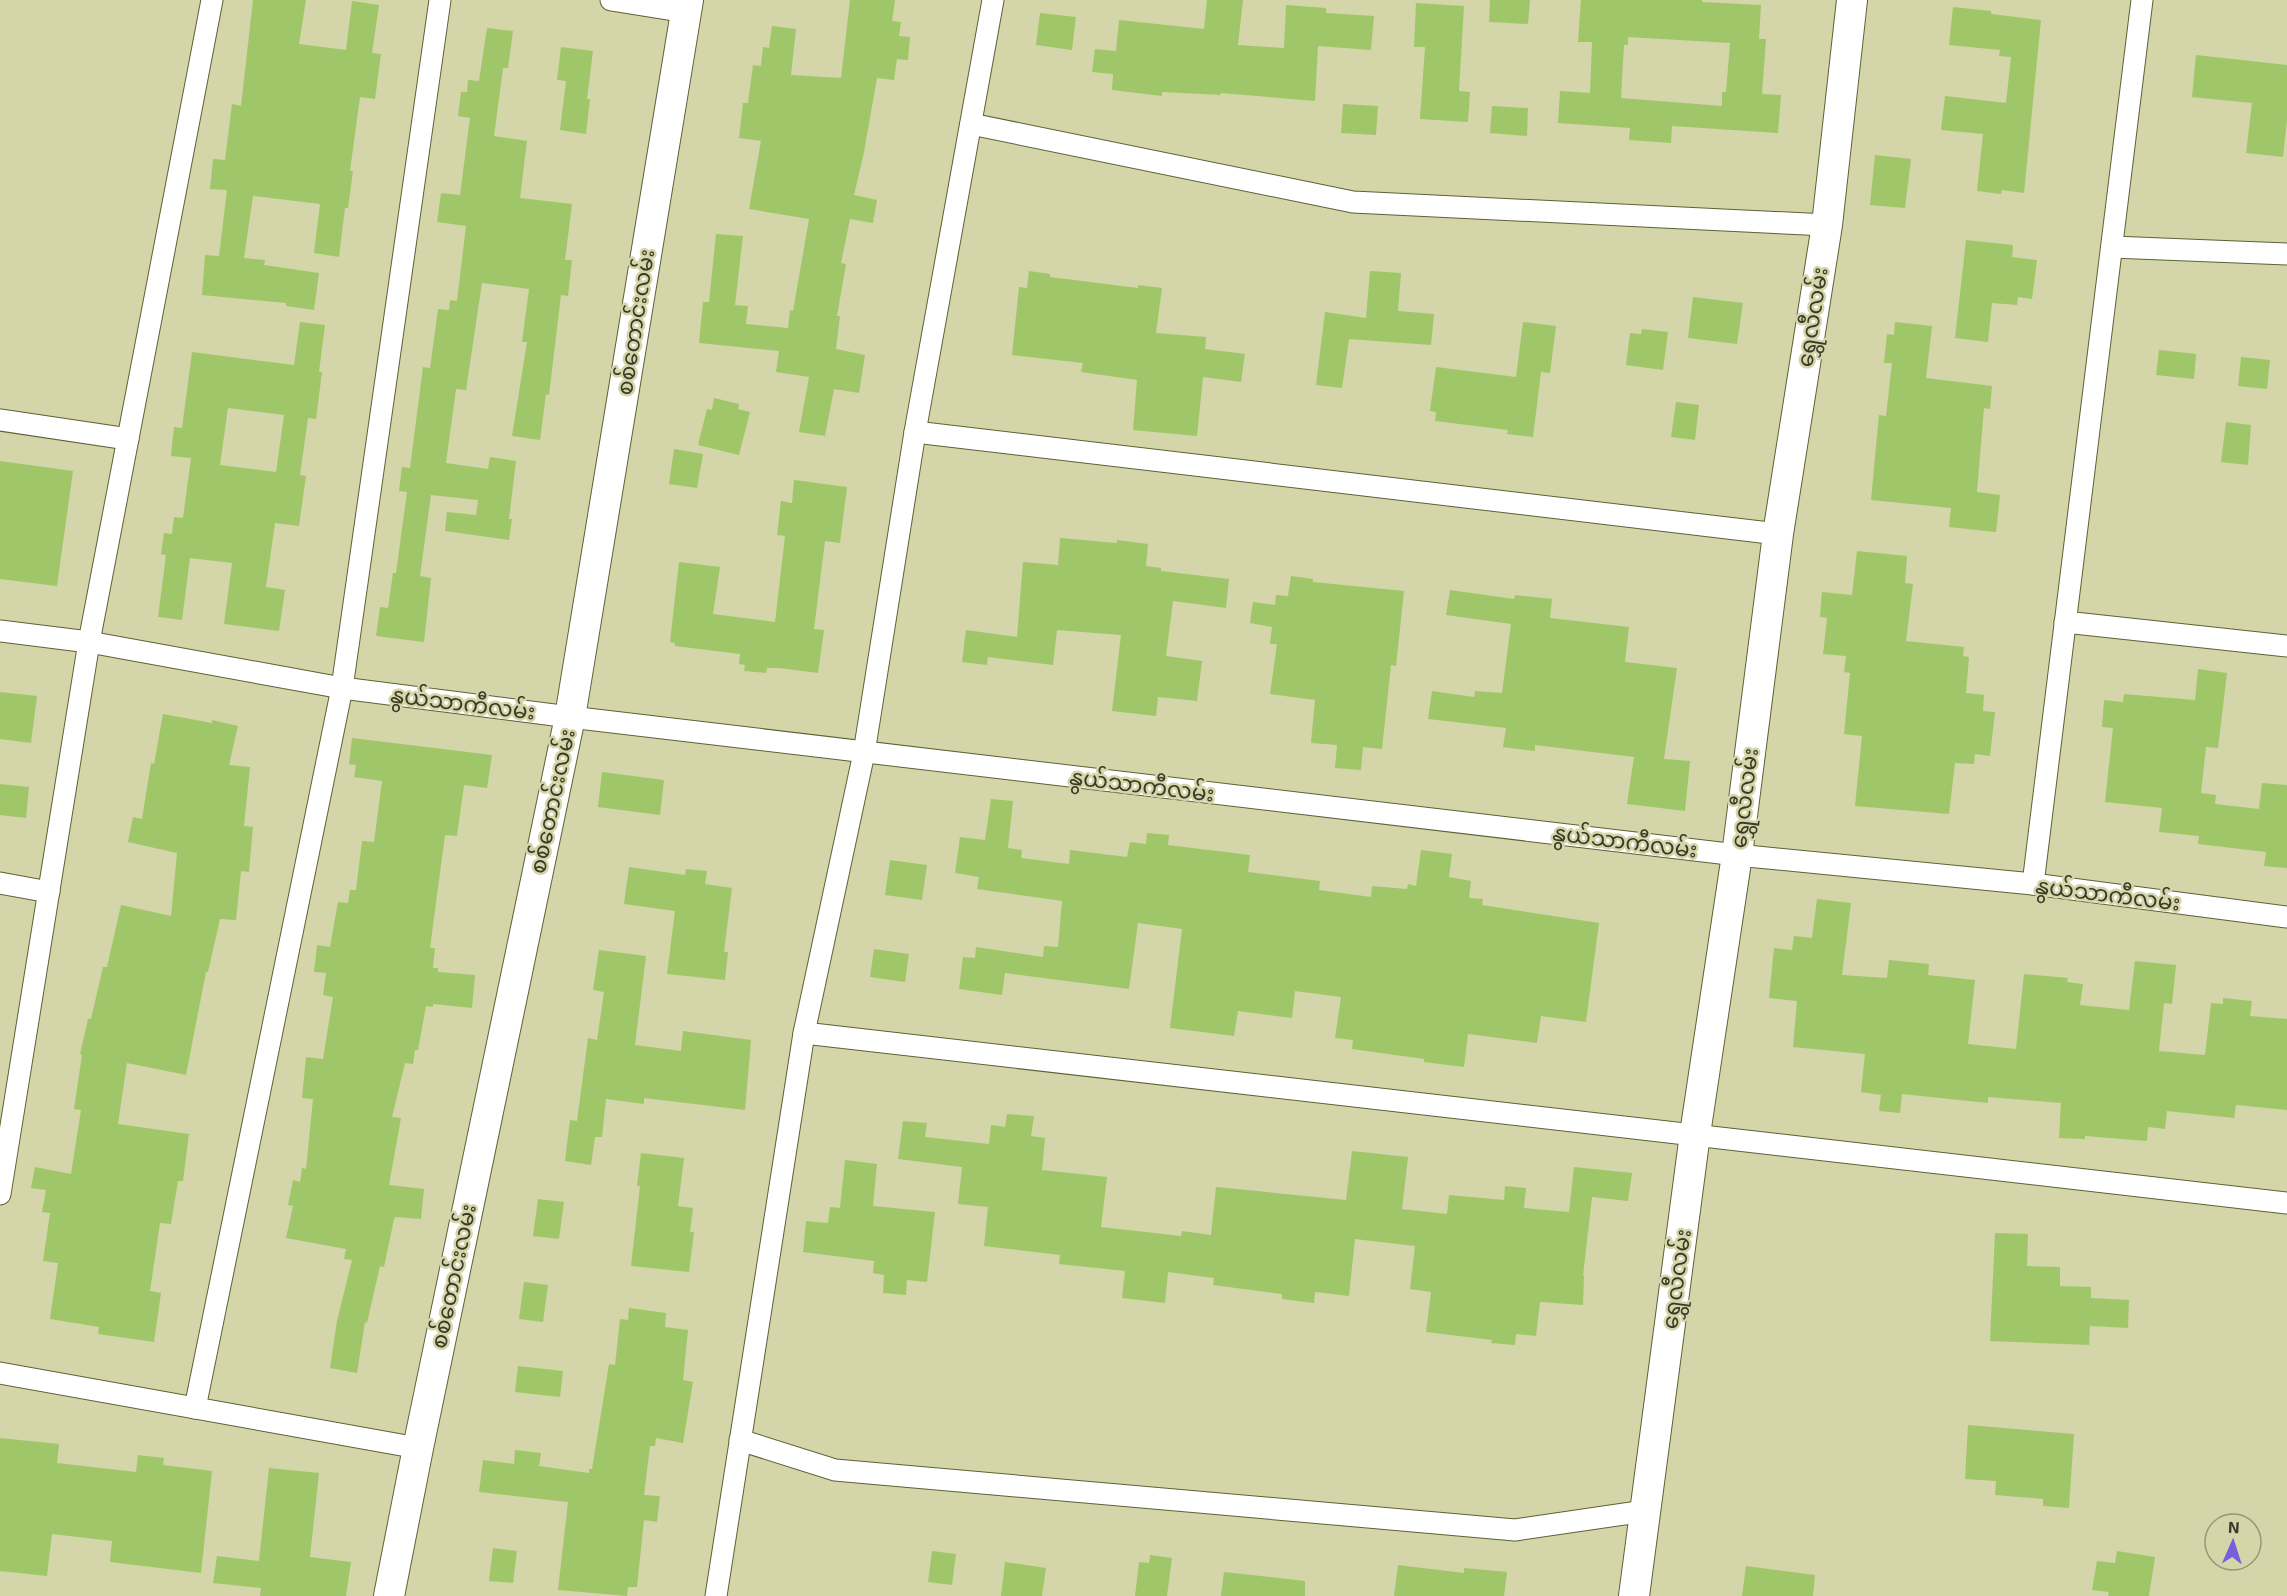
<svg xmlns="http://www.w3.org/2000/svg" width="2287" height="1596" font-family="'Exo 2','Noto Sans Myanmar',sans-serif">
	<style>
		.building { fill: #9fc76a; fill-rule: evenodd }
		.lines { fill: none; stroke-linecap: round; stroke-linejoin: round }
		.street-casing { stroke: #606037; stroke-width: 23 }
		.secondary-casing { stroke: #606037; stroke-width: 32 }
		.street { stroke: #fff; stroke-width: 21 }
		.secondary { stroke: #fff; stroke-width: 30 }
		.labels { text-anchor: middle; stroke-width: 5; stroke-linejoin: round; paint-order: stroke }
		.street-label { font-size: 22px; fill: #3a3a28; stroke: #d4d5a8 }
	</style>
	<rect width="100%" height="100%" fill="#d4d5a8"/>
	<g class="building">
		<path d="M 253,0 L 306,0 L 299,44 L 346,50 L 352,1 L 379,5 L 372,53 L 381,54 L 375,99 L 360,97 L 350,171 L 353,171 L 348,208 L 345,208 L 339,257 L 314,253 L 320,204 L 253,196 L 244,258 L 265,260 L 264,265 L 319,273 L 314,310 L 286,306 L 286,303 L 202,295 L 205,255 L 219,256 L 227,190 L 210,189 L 213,159 L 225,160 L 232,104 L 241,106 Z"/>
		<path d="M 850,0 L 895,0 L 892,21 L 901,22 L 899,36 L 910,37 L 908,60 L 897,59 L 894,80 L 877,78 L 864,152 L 854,195 L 877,200 L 873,223 L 850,219 L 841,263 L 846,264 L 837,316 L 840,316 L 836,349 L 865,355 L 859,393 L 834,389 L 825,436 L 799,432 L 809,377 L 776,372 L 779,351 L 699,343 L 703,302 L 709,302 L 716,234 L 743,236 L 735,305 L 748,306 L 746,324 L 788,328 L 790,310 L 793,311 L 809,219 L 749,209 L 761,141 L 739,138 L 743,103 L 748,103 L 753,65 L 761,66 L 763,47 L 769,48 L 772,26 L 796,29 L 791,75 L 841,78 Z"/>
		<path d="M 1207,0 L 1243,0 L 1238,45 L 1284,48 L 1286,5 L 1326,8 L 1326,13 L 1374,16 L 1371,50 L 1318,46 L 1315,101 L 1221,93 L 1220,95 L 1162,92 L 1162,96 L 1112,90 L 1113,74 L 1092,72 L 1095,49 L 1116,51 L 1119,20 L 1204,29 Z"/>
		<path d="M 1490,0 L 1530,0 L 1528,24 L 1489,22 Z"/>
		<path d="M 1581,0 L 1702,0 L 1702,2 L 1761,5 L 1759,39 L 1766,39 L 1762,94 L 1781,95 L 1778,133 L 1672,126 L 1671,143 L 1629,140 L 1630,128 L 1558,123 L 1560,91 L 1590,93 L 1592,42 L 1578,42 ZM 1628,37 L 1730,43 L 1726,92 L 1722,92 L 1722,106 L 1621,98 L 1624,45 L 1628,45 Z"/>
		<path d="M 1416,3 L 1464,6 L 1459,91 L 1470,92 L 1468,122 L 1420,119 L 1425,47 L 1414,47 Z"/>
		<path d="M 1953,7 L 1991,11 L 1991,14 L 2041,20 L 2024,193 L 2002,190 L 2001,194 L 1977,191 L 1983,134 L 1941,130 L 1945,96 L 2006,103 L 2011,57 L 1999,56 L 2000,50 L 1949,45 Z"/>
		<path d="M 1040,13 L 1076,17 L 1072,50 L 1036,45 Z"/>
		<path d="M 487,28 L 513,31 L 508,68 L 503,68 L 494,136 L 527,141 L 520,198 L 572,204 L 565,260 L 572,260 L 568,296 L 561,295 L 549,395 L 546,394 L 540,440 L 512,436 L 527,342 L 522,342 L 529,289 L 482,283 L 466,390 L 456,389 L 446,463 L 488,469 L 490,457 L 516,461 L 509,519 L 512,519 L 509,540 L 445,531 L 447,512 L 476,515 L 478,500 L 431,495 L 420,576 L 431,578 L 424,642 L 376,636 L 380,607 L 388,608 L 393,573 L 396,573 L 407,492 L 399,491 L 402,467 L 410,468 L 423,367 L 430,368 L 438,309 L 449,310 L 450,300 L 457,301 L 466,226 L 437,222 L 441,193 L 460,195 L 470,118 L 458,116 L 461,92 L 467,92 L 468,80 L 479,81 Z"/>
		<path d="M 561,47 L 593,51 L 587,99 L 590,99 L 586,134 L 560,130 L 566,81 L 557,80 Z"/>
		<path d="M 2196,55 L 2287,65 L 2287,119 L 2283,157 L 2246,153 L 2252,103 L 2192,97 Z"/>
		<path d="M 1343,104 L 1378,106 L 1376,135 L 1341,133 Z"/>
		<path d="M 1492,106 L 1528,108 L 1527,136 L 1490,133 Z"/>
		<path d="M 1875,155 L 1911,159 L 1905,208 L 1870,205 Z"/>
		<path d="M 1966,240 L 2013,245 L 2012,257 L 2037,260 L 2032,299 L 2018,297 L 2017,305 L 1992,303 L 1988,342 L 1955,338 Z"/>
		<path d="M 1029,271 L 1050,274 L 1050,277 L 1138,288 L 1138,285 L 1162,288 L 1156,333 L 1206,337 L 1205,349 L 1245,354 L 1241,382 L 1203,377 L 1197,436 L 1133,430 L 1137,380 L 1081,372 L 1083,363 L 1012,355 L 1019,287 L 1027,288 Z"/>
		<path d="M 1370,271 L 1401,273 L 1398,311 L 1434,314 L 1431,345 L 1349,339 L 1342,388 L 1316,385 L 1325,312 L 1366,318 Z"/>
		<path d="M 1693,297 L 1743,303 L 1737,344 L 1688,338 Z"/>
		<path d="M 300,322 L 325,325 L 319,372 L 322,372 L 316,419 L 308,418 L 300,475 L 306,476 L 299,526 L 275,523 L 266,587 L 285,590 L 279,631 L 224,624 L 232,563 L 190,558 L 182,620 L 158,617 L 166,555 L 161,554 L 164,533 L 172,534 L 174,517 L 183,518 L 191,458 L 171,456 L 174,427 L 182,428 L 192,352 L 294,365 ZM 228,408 L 284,415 L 276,472 L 220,465 Z"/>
		<path d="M 1523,322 L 1556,326 L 1550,373 L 1541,372 L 1533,437 L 1507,434 L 1508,430 L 1435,421 L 1436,412 L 1430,411 L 1436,367 L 1516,377 Z"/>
		<path d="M 1895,322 L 1932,326 L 1926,378 L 1992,386 L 1990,409 L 1984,408 L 1977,492 L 2000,495 L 1996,532 L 1949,527 L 1951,508 L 1871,500 L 1879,415 L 1886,416 L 1892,363 L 1884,363 L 1887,334 L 1894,335 Z"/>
		<path d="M 1642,329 L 1668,332 L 1663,370 L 1626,365 L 1630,333 L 1641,334 Z"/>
		<path d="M 2159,350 L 2196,354 L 2194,379 L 2156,375 Z"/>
		<path d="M 2241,357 L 2270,360 L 2267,389 L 2238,386 Z"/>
		<path d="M 714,398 L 739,404 L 738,409 L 750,412 L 739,455 L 698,445 L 707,409 L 712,410 Z"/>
		<path d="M 1676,402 L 1699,405 L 1695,440 L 1671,437 Z"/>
		<path d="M 2226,422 L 2251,425 L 2248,465 L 2221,462 Z"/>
		<path d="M 674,449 L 703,454 L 697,488 L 669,484 Z"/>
		<path d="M 0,461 L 73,471 L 57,586 L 0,579 Z"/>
		<path d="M 794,480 L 847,487 L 840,543 L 825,541 L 814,629 L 824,630 L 818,673 L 779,668 L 767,668 L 766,673 L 744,671 L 745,665 L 739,664 L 740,654 L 675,646 L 675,643 L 670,642 L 679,562 L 720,567 L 713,614 L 775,622 L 785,536 L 777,535 L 781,501 L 792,503 Z"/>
		<path d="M 1060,538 L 1117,543 L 1117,540 L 1148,544 L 1146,566 L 1161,568 L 1161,571 L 1229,579 L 1226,608 L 1173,601 L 1166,656 L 1202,661 L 1197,701 L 1158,697 L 1156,716 L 1112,711 L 1121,635 L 1057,630 L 1053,665 L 988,657 L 987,665 L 962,662 L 966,630 L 1017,637 L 1023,562 L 1058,565 Z"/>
		<path d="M 1857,551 L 1907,556 L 1905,583 L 1913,584 L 1906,641 L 1964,647 L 1963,656 L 1969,657 L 1966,693 L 1984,695 L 1983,711 L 1995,712 L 1990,756 L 1975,754 L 1974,764 L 1955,763 L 1949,814 L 1855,806 L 1862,736 L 1844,734 L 1850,673 L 1844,672 L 1846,656 L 1823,654 L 1827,618 L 1820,617 L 1822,592 L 1852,595 Z"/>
		<path d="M 1291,576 L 1313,579 L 1313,582 L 1404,591 L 1396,666 L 1391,665 L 1382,749 L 1363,747 L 1361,770 L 1335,768 L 1337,745 L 1311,743 L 1315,700 L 1270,694 L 1277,644 L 1270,644 L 1272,627 L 1250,623 L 1253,602 L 1275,605 L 1276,595 L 1288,596 Z"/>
		<path d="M 1450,590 L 1514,599 L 1515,595 L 1552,599 L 1550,618 L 1629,627 L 1625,662 L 1677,668 L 1664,759 L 1690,761 L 1685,811 L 1627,804 L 1634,757 L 1535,745 L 1535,751 L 1503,747 L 1506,728 L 1428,719 L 1432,691 L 1474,697 L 1475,691 L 1502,693 L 1511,624 L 1446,615 Z"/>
		<path d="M 2198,669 L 2227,673 L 2218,748 L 2206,747 L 2201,793 L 2216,795 L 2215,804 L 2259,809 L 2262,783 L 2287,785 L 2287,868 L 2264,866 L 2266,852 L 2198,844 L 2199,836 L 2159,832 L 2162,808 L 2105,802 L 2113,728 L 2102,727 L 2104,700 L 2123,702 L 2124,694 L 2195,700 Z"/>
		<path d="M 0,692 L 37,696 L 31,743 L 0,739 Z"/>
		<path d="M 163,714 L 212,723 L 212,720 L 238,726 L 229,765 L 250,767 L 244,826 L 253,827 L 249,872 L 241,871 L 236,920 L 220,919 L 208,972 L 206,972 L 186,1075 L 127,1063 L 118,1124 L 189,1134 L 183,1181 L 178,1181 L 171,1224 L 160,1223 L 150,1291 L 161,1293 L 154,1342 L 98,1334 L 99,1327 L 50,1319 L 58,1263 L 43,1261 L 50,1213 L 42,1212 L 46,1190 L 31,1188 L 35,1167 L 71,1174 L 81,1110 L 74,1109 L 82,1055 L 80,1054 L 88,1019 L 91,1019 L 103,967 L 107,967 L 121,905 L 171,916 L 177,853 L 128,842 L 133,817 L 142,819 L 151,763 L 154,764 Z"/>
		<path d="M 352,738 L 492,755 L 487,788 L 464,785 L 457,836 L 445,835 L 430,948 L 435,948 L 433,968 L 438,968 L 438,972 L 475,975 L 472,1008 L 433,1004 L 433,1007 L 426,1006 L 418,1050 L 415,1050 L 413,1064 L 405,1063 L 392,1117 L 401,1118 L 389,1185 L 424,1189 L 421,1219 L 395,1217 L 394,1219 L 384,1267 L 380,1266 L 367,1323 L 365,1322 L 357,1373 L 330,1368 L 337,1321 L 352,1260 L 344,1259 L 346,1249 L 286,1238 L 293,1206 L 288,1205 L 293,1180 L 300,1182 L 302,1168 L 306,1169 L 313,1099 L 302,1098 L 306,1057 L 323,1059 L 333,997 L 323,995 L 326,973 L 314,972 L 317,945 L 330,947 L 338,902 L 348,903 L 350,890 L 356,890 L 362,841 L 374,842 L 382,781 L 354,777 L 356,765 L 349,764 Z"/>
		<path d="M 602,772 L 664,780 L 660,815 L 598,807 Z"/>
		<path d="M 0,784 L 29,787 L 26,818 L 0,815 Z"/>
		<path d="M 991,799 L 1013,801 L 1008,848 L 1022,850 L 1021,858 L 1069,864 L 1070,850 L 1127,857 L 1130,842 L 1146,844 L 1147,833 L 1169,835 L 1168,845 L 1250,855 L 1248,872 L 1320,881 L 1319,890 L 1371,897 L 1372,886 L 1407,889 L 1408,884 L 1416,886 L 1421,850 L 1452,854 L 1449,877 L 1471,881 L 1469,898 L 1483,899 L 1482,905 L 1599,923 L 1586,1022 L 1541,1016 L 1537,1043 L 1468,1034 L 1464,1067 L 1424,1062 L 1424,1059 L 1352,1049 L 1353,1040 L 1335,1038 L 1341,997 L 1295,991 L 1292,1018 L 1238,1011 L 1234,1036 L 1170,1028 L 1182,929 L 1138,923 L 1129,989 L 1005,973 L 1002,995 L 959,989 L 963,957 L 975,958 L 976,947 L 1043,957 L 1044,946 L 1058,947 L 1062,901 L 977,889 L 979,877 L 955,873 L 960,837 L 985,840 Z"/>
		<path d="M 890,860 L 927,865 L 922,900 L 885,895 Z"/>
		<path d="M 629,867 L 685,875 L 686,869 L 707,871 L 705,884 L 732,888 L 724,952 L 728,952 L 725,980 L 667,974 L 675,911 L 624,904 Z"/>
		<path d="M 1817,899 L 1851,903 L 1842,975 L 1887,978 L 1889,960 L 1929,964 L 1928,975 L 1975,980 L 1968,1044 L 2016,1049 L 2024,974 L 2068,978 L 2067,982 L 2083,984 L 2080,1005 L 2129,1010 L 2135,961 L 2176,965 L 2172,1004 L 2164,1003 L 2159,1051 L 2205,1055 L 2211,1003 L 2223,1004 L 2223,998 L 2252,1001 L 2250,1016 L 2287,1019 L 2287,1110 L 2236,1105 L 2234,1118 L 2167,1111 L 2165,1129 L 2148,1127 L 2147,1141 L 2085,1136 L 2085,1139 L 2059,1138 L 2061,1103 L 1988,1097 L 1988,1103 L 1902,1094 L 1900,1113 L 1879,1111 L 1881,1095 L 1861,1092 L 1865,1054 L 1793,1047 L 1797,1001 L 1769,998 L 1774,948 L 1792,950 L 1794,936 L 1812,938 Z"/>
		<path d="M 874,949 L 909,954 L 905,982 L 870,977 Z"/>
		<path d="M 599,950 L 646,956 L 635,1045 L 681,1051 L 683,1031 L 751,1040 L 745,1110 L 644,1098 L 644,1104 L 606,1099 L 602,1137 L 595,1137 L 591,1165 L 565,1161 L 570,1120 L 577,1121 L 588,1038 L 597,1040 L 604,992 L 593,990 Z"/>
		<path d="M 1007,1114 L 1034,1116 L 1031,1136 L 1045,1138 L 1042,1170 L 1107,1177 L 1101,1227 L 1181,1236 L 1182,1231 L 1211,1235 L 1216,1187 L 1346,1200 L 1352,1151 L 1408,1157 L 1402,1209 L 1447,1214 L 1449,1195 L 1504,1200 L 1505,1186 L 1526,1188 L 1524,1208 L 1569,1212 L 1574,1167 L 1632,1173 L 1628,1201 L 1592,1197 L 1583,1276 L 1584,1276 L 1583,1305 L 1540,1302 L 1536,1336 L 1516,1334 L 1515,1345 L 1491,1343 L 1492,1340 L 1426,1332 L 1431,1292 L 1410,1289 L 1415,1246 L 1355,1239 L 1349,1296 L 1315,1292 L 1314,1303 L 1282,1299 L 1282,1294 L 1213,1285 L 1214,1278 L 1168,1272 L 1165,1303 L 1122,1298 L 1125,1271 L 1059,1264 L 1060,1255 L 984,1246 L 988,1207 L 958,1204 L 962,1167 L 898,1159 L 903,1121 L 927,1123 L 925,1137 L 989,1144 L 991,1125 L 1005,1127 Z"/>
		<path d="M 641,1153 L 684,1158 L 678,1206 L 693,1208 L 690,1232 L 694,1232 L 689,1272 L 631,1266 L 640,1186 L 637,1186 Z"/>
		<path d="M 845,1160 L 877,1164 L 873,1206 L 935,1212 L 927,1282 L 907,1280 L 906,1295 L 883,1293 L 884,1275 L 873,1273 L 874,1261 L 803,1252 L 806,1221 L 828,1223 L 830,1207 L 840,1208 Z"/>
		<path d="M 538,1199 L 564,1202 L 559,1239 L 533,1236 Z"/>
		<path d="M 1995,1233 L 2028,1234 L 2027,1266 L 2060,1267 L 2060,1286 L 2091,1287 L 2091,1298 L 2129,1300 L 2128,1328 L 2090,1326 L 2089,1345 L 1990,1341 Z"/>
		<path d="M 524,1282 L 548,1285 L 543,1322 L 519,1319 Z"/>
		<path d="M 629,1308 L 666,1313 L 665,1327 L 688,1330 L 683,1380 L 693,1382 L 683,1443 L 656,1438 L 655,1446 L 650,1446 L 644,1495 L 660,1496 L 657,1522 L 644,1520 L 637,1587 L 628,1587 L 627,1596 L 558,1590 L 568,1502 L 479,1492 L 483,1460 L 514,1464 L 515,1450 L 541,1453 L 539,1466 L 589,1473 L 589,1469 L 592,1469 L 609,1364 L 615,1365 L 620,1319 L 628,1320 Z"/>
		<path d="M 518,1366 L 563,1371 L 560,1397 L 515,1392 Z"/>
		<path d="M 1968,1425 L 2074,1434 L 2069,1508 L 2043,1506 L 2043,1499 L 1995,1495 L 1996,1481 L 1965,1479 Z"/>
		<path d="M 0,1438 L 59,1444 L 57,1463 L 136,1472 L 138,1455 L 164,1458 L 163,1465 L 212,1471 L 201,1573 L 110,1562 L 112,1541 L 52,1534 L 47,1576 L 0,1571 Z"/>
		<path d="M 269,1468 L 319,1473 L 310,1557 L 351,1562 L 346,1596 L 260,1596 L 261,1588 L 213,1583 L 217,1556 L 259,1561 Z"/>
		<path d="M 493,1548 L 517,1551 L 513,1583 L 489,1581 Z"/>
		<path d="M 932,1551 L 956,1554 L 952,1585 L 928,1582 Z"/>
		<path d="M 2117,1551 L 2155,1557 L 2149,1596 L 2108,1596 L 2109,1592 L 2092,1590 L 2097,1561 L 2115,1563 Z"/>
		<path d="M 1150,1555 L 1172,1558 L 1167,1596 L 1135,1596 L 1139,1562 L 1149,1563 Z"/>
		<path d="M 1005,1562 L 1046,1568 L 1042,1596 L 1001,1596 Z"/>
		<path d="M 1398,1565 L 1464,1573 L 1464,1568 L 1507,1572 L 1504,1596 L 1394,1596 Z"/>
		<path d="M 1746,1566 L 1815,1575 L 1813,1596 L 1742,1596 Z"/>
		<path d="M 1224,1572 L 1305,1581 L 1305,1596 L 1221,1596 Z"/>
	</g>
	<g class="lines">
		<defs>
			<g id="street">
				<path d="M 611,0 L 686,12"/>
				<path d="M 971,124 L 1353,202 L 1827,225"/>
				<path d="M 2112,247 L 2287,254"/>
				<path d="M 0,420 L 128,439"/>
				<path d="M 915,432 L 1778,534"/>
				<path d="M 2065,622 L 2287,646"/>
				<path d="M 0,631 L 89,642 L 342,688 L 570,717 L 1737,855 L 2033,884 L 2287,917"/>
				<path d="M 0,883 L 49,892"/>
				<path d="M 2033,884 L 2142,0"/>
				<path d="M 804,1033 L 2287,1203"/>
				<path d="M 0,1194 L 89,642 L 212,0"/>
				<path d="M 0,1373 L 418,1448"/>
				<path d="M 195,1408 L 342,688 L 440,0"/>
				<path d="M 740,1440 L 835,1470 L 1515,1530 L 1645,1511"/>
				<path d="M 716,1596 L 804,1033 L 864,753 L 915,432 L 993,0"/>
			</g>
			<g id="secondary">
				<path d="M 389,1596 L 418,1448 L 570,717 L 688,0"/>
				<path d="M 1634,1596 L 1695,1134 L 1737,855 L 1778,534 L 1827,225 L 1852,0"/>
			</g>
		</defs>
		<use href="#street" class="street-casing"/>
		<use href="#secondary" class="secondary-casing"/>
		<use href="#street" class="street"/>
		<use href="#secondary" class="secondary"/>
	</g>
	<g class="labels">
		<g class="street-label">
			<text transform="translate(1812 317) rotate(-81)" y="8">ရွှေလီလမ်း</text>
			<text transform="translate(635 322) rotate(-81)" y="8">စစ်တောင်းလမ်း</text>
			<text transform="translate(463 703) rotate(7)" y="8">နွယ်သာကီလမ်း</text>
			<text transform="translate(1142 785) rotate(7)" y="8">နွယ်သာကီလမ်း</text>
			<text transform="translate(1744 798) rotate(-83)" y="8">ရွှေလီလမ်း</text>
			<text transform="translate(552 801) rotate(-78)" y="8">စစ်တောင်းလမ်း</text>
			<text transform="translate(1625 841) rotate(7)" y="8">နွယ်သာကီလမ်း</text>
			<text transform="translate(2108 894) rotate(7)" y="8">နွယ်သာကီလမ်း</text>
			<text transform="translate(453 1276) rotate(-78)" y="8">စစ်တောင်းလမ်း</text>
			<text transform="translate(1676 1279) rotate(-82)" y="8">ရွှေလီလမ်း</text>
		</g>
	</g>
	<g transform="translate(2233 1542) rotate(3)"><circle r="28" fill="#d4d5a8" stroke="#969775" stroke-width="1.5"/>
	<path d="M0-4.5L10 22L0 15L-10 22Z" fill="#765fda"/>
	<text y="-9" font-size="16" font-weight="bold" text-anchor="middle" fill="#3a3a28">N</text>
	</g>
</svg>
